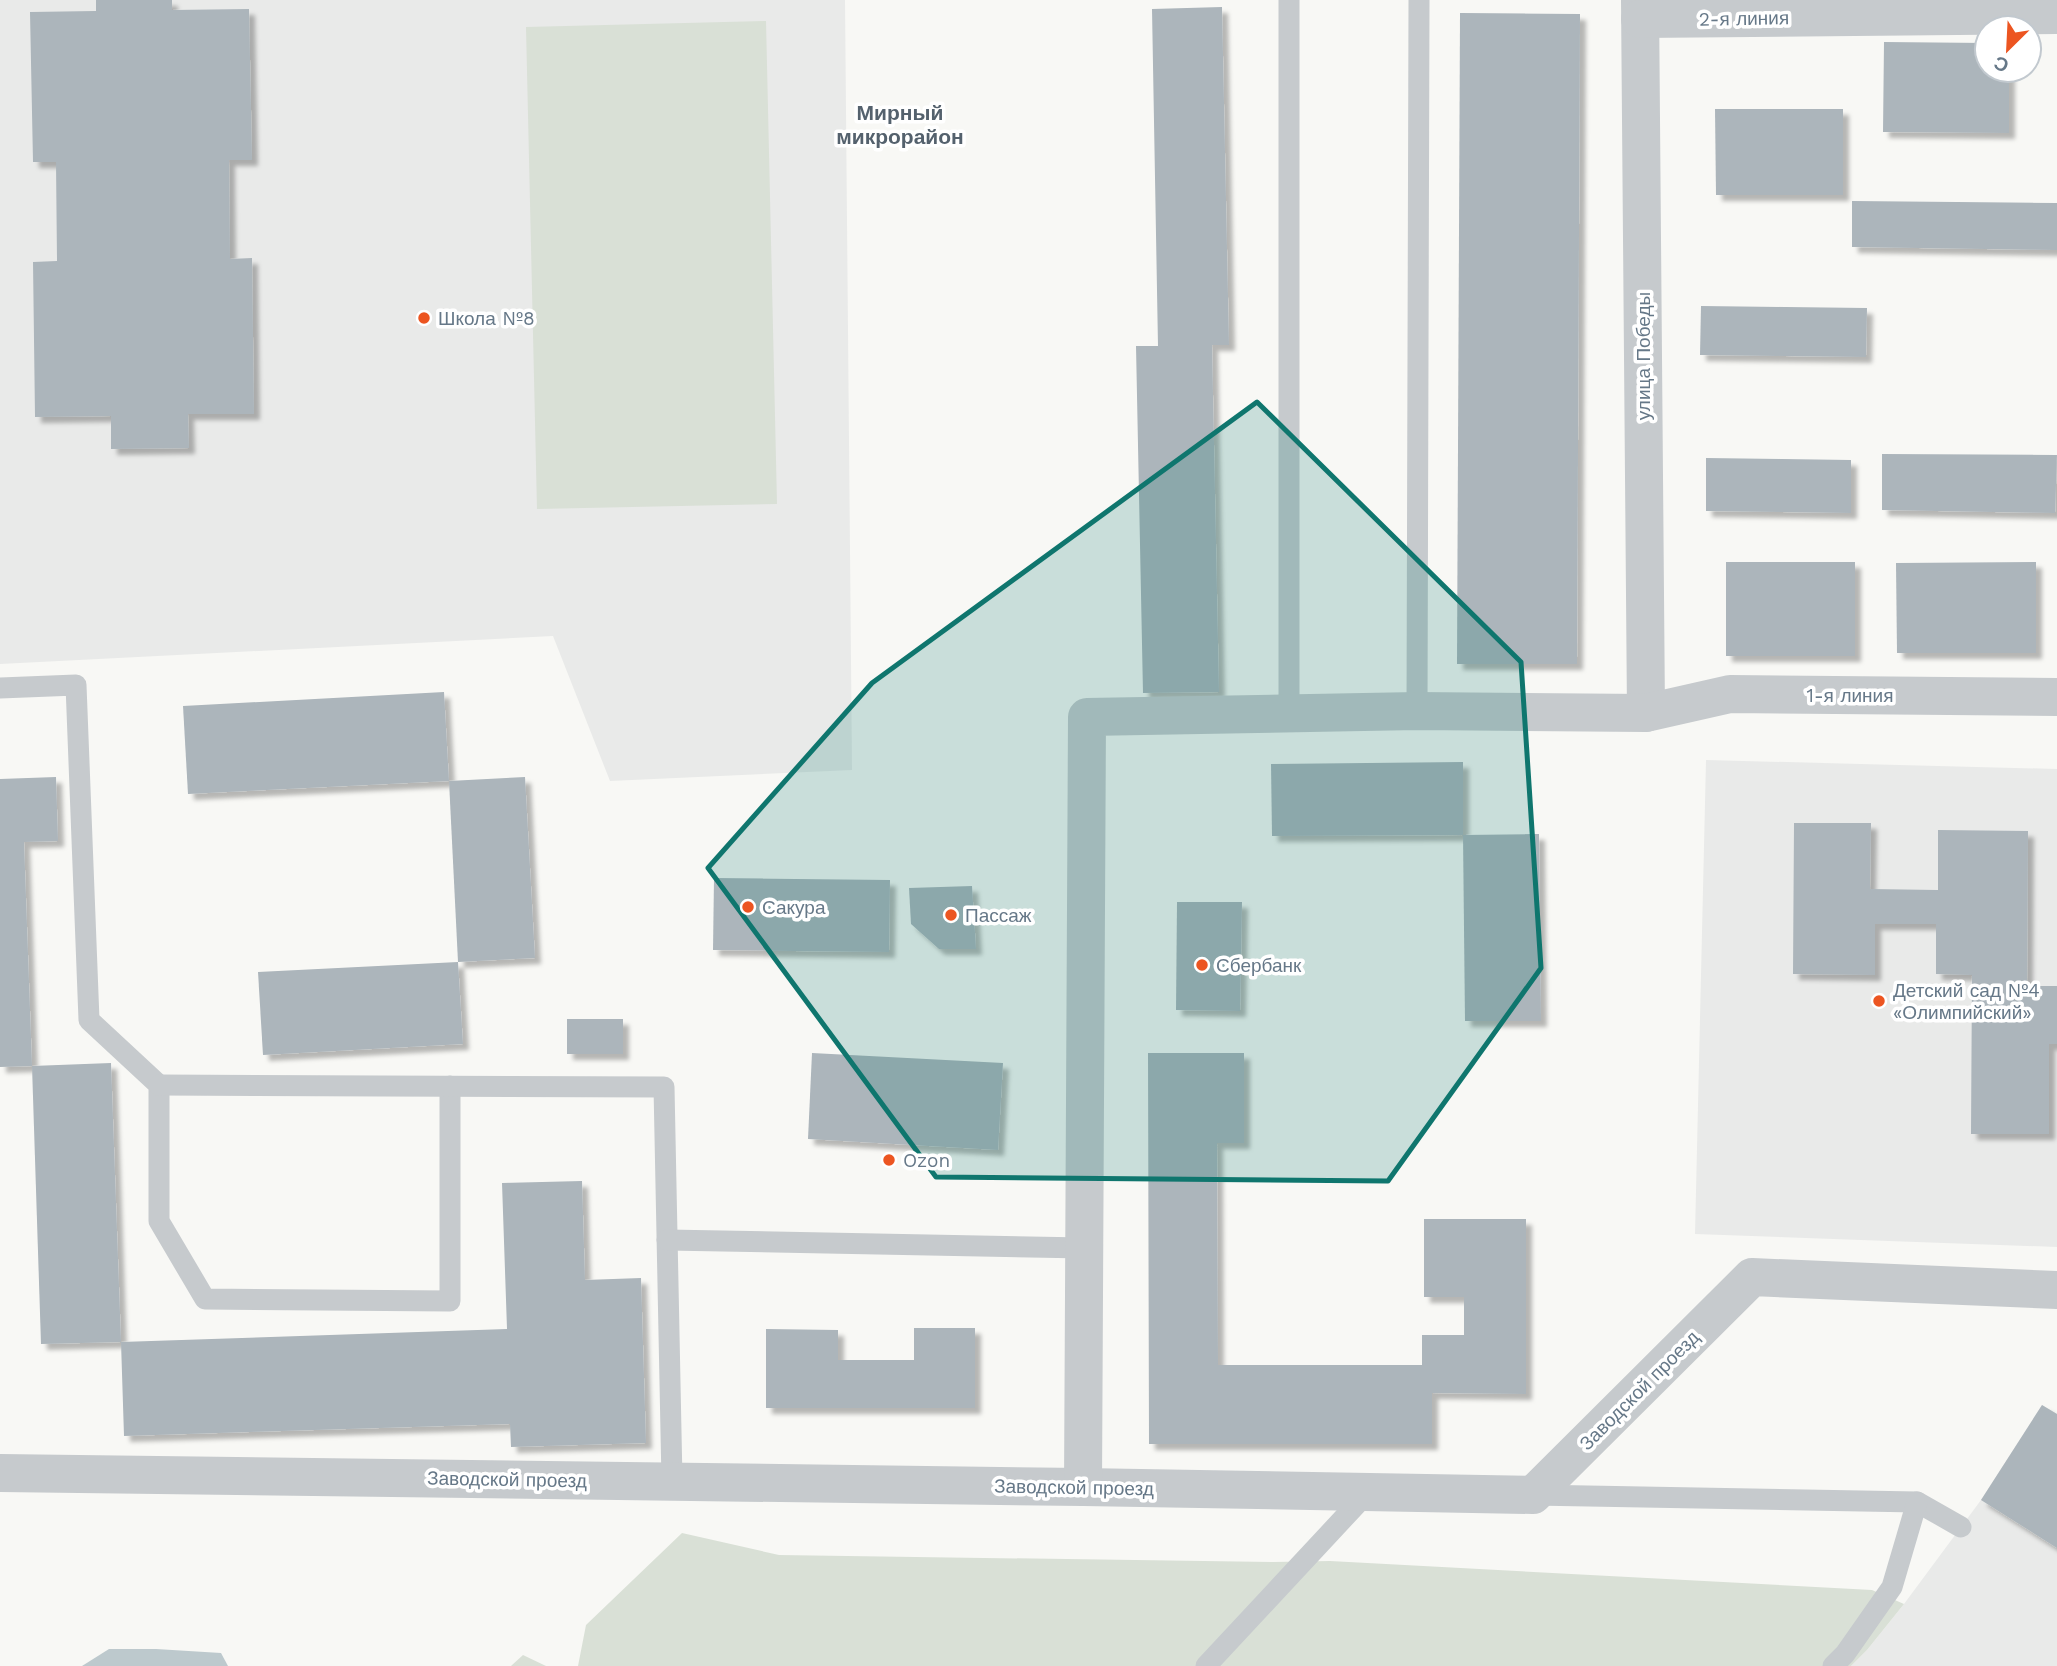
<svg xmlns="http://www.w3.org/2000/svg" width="2057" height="1666" font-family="'Work Sans',sans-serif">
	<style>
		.built { fill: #e9eae9 }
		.green { fill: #d9e0d6 }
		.water { fill: #bdc9cd }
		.building { fill: #acb5bb; filter: url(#shadow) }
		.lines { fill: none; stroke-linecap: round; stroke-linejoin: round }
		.lane { stroke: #c6cacd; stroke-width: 21 }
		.street { stroke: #c6cacd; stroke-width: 38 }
		.marked { fill: #0f766e; fill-opacity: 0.2; stroke: #0f766e; stroke-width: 5; stroke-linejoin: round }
		.poi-dot { fill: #ec5521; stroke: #fff; stroke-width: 2.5 }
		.labels { text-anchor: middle; stroke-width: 7; stroke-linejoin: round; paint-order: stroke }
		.street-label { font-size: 19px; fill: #667888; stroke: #fff }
		.poi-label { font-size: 19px; fill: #667888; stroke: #fff; text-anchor: start }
		.neighbourhood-label { font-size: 21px; font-weight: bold; fill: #54616d; stroke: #fff }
	</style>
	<defs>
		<filter id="shadow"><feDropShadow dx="6" dy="6" stdDeviation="2" flood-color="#0004"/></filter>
	</defs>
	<rect width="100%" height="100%" fill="#f8f8f5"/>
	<g class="built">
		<path d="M 0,0 L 845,0 L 852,770 L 610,781 L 553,636 L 0,664 Z"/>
		<path d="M 1706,760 L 2057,769 L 2057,1247 L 1695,1234 Z"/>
		<path d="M 2042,1405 L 2057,1414 L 2057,1666 L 1851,1666 L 1867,1650 L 1904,1604 L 1981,1500 Z"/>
	</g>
	<g class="green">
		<path d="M 766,21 L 777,504 L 537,509 L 526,27 Z"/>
		<path d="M 682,1533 L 779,1555 L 1273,1562 L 1330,1561 L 1872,1590 L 1904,1604 L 1867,1650 L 1851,1666 L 578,1666 L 586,1625 Z"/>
		<path d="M 523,1655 L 546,1666 L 511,1666 Z"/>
	</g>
	<path class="water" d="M 109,1649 L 156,1649 L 221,1653 L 228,1666 L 82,1666 Z"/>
	<g class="building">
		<path d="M 96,0 L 172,0 L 172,10 L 249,9 L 252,160 L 229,160 L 230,259 L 252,258 L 254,414 L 188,414 L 189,448 L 111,449 L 111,416 L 35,417 L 33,262 L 57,261 L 56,162 L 33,162 L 30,12 L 96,11 Z"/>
		<path d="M 1222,7 L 1229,345 L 1212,345 L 1219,692 L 1143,693 L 1136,346 L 1158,346 L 1152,9 Z"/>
		<path d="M 1460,13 L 1580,14 L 1577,664 L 1457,664 Z"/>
		<path d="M 1884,42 L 1987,43 L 1987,70 L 2009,70 L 2009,133 L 1883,132 Z"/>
		<path d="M 1715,109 L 1843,109 L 1843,195 L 1716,195 Z"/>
		<path d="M 1852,201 L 2057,203 L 2057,250 L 1852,247 Z"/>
		<path d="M 1701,306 L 1867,308 L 1866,357 L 1700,355 Z"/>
		<path d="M 1882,454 L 2057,455 L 2055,513 L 1882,510 Z"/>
		<path d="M 1706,458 L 1851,460 L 1851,513 L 1706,511 Z"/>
		<rect x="1726" y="562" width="129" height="94"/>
		<path d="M 2036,562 L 2036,653 L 1897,653 L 1896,563 Z"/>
		<path d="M 444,692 L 449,781 L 188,794 L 183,706 Z"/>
		<path d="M 1463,762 L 1463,835 L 1272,836 L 1271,764 Z"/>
		<path d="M 56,777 L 58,841 L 24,842 L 32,1066 L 0,1067 L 0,779 Z"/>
		<path d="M 525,777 L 535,958 L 458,962 L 449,781 Z"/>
		<path d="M 1794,823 L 1871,823 L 1870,889 L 1938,890 L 1938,830 L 2028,831 L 2027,986 L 2057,986 L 2057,1044 L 2049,1044 L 2049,1134 L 1971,1134 L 1972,975 L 1936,974 L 1936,924 L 1875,924 L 1875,975 L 1793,974 Z"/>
		<path d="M 1539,834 L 1541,1021 L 1465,1021 L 1463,835 Z"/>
		<path d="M 714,878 L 890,880 L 889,952 L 713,950 Z"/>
		<path d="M 972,886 L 976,949 L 939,949 L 911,924 L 909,888 Z"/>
		<path d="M 1177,902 L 1242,902 L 1240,1011 L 1176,1010 Z"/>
		<path d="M 458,962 L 463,1044 L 263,1055 L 258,972 Z"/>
		<rect x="567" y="1019" width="56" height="35"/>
		<path d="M 812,1053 L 1003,1063 L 998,1150 L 808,1139 Z"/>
		<path d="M 1148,1053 L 1244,1053 L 1244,1143 L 1217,1143 L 1218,1365 L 1422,1365 L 1422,1335 L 1464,1335 L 1464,1297 L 1424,1297 L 1424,1219 L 1526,1219 L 1526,1394 L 1432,1393 L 1432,1444 L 1149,1444 Z"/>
		<path d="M 111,1063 L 121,1342 L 41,1344 L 32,1066 Z"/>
		<path d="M 582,1181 L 585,1280 L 641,1278 L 646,1443 L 511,1447 L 510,1424 L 124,1436 L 121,1342 L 507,1329 L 502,1183 Z"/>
		<path d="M 914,1328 L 975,1328 L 975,1408 L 766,1408 L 766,1329 L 838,1330 L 838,1360 L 914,1360 Z"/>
		<path d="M 2042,1405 L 2057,1414 L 2057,1548 L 1981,1500 Z"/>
	</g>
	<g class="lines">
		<g class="lane">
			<path d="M 0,688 L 76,685 L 89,1020 L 159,1085 L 159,1221 L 205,1299 L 450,1301 L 450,1086"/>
			<path d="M 1417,711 L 1419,0"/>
			<path d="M 1289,714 L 1289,0"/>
			<path d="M 159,1085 L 664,1087 L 672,1481"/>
			<path d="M 667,1240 L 1085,1248"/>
			<path d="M 1533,1495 L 1917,1502 L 1961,1527"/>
			<path d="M 1206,1666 L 1368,1492"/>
			<path d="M 1833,1666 L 1845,1654 L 1892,1587 L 1917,1502"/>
		</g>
		<g class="street">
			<path d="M 1640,0 L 1646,713"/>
			<path d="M 1640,19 L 2057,15"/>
			<path d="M 0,1473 L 1083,1487 L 1533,1495 L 1752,1277 L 2057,1290"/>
			<path d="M 1083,1487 L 1087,717 L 1417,711 L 1646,713 L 1730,694 L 2057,697"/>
		</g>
	</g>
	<path class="marked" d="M 1257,402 L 1521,662 L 1541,968 L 1388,1181 L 936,1177 L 708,868 L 872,683 Z"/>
	<g class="poi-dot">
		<circle cx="424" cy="318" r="7"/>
		<circle cx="748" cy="907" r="7"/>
		<circle cx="951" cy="915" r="7"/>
		<circle cx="1202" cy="965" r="7"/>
		<circle cx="1879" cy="1001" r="7"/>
		<circle cx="889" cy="1160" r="7"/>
	</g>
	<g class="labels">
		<g class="street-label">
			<text transform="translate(1744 18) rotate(-1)" y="7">2-я линия</text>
			<text transform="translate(1643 356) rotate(-90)" y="7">улица Победы</text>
			<text x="1850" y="702">1-я линия</text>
			<text transform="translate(1639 1390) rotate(-45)" y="7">Заводской проезд</text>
			<text transform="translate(507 1479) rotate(1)" y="7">Заводской проезд</text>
			<text transform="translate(1074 1487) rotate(1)" y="7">Заводской проезд</text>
		</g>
		<g class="poi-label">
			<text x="438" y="325">Школа №8</text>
			<text x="762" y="914">Сакура</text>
			<text x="965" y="922">Пассаж</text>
			<text x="1216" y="972">Сбербанк</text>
			<text x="1893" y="997">Детский сад №4<tspan x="1893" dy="22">«Олимпийский»</tspan></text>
			<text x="903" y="1167">Ozon</text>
		</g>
		<g class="neighbourhood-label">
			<text x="900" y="120">Мирный<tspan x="900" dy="24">микрорайон</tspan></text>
		</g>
	</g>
	<g transform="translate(2008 49) rotate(204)"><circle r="33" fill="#ffffff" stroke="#c2c9cf" stroke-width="2"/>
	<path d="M0-5L12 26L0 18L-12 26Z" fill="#ec5521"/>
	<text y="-10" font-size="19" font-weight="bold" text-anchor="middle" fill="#667888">С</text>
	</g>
</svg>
